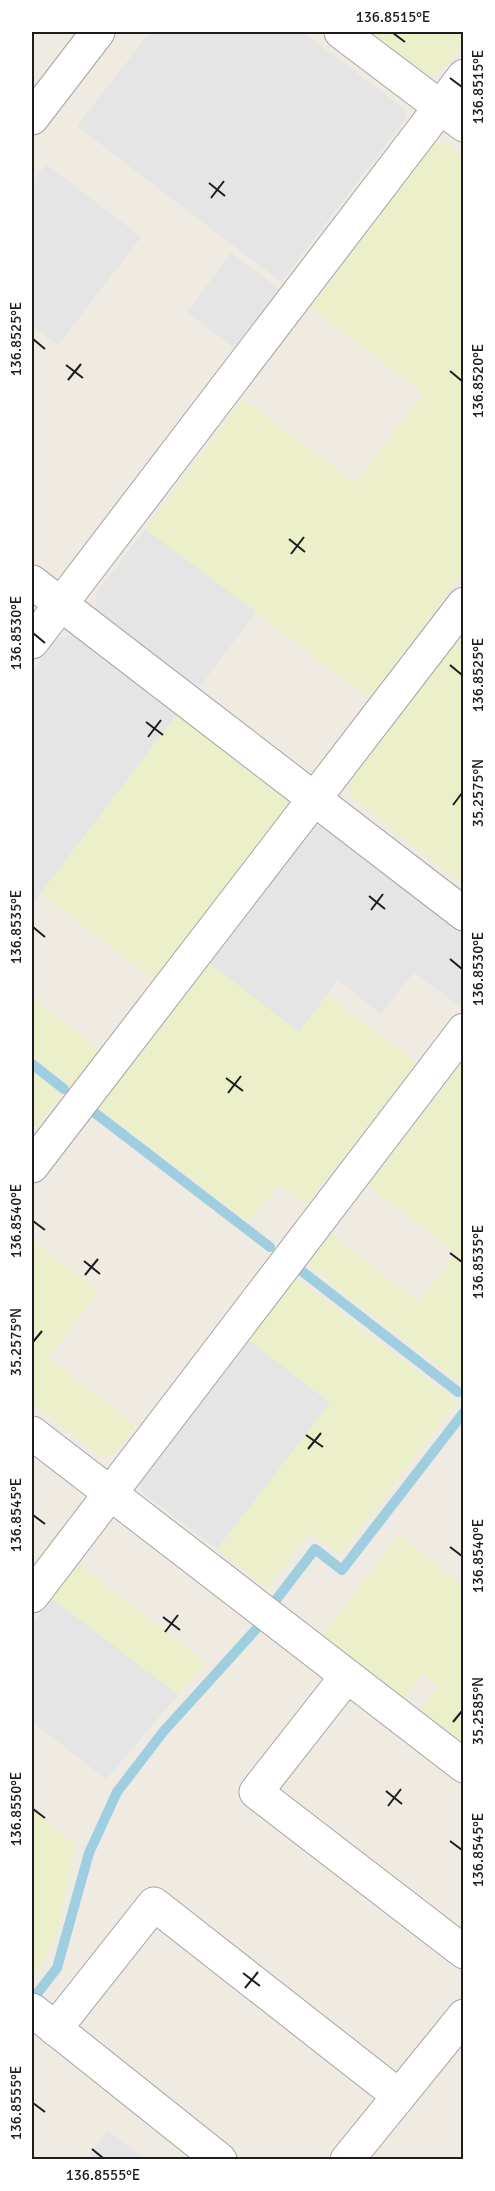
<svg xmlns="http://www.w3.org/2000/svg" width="495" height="2191" font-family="Signika,sans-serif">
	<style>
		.farmland { fill: #ebf0cb }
		.parking { fill: #e5e5e5 }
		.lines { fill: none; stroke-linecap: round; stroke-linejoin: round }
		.stream { stroke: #9ecee0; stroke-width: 10 }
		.minor-casing { stroke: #a4a4a4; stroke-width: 35 }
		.minor { stroke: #fff; stroke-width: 33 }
		.ticks { fill: none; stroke: #1d1d1d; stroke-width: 2 }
		.neatline { fill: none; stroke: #1d1d1d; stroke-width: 2 }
		.ticks-label { font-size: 15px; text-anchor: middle; fill: #1d1d1d }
	</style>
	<rect width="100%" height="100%" fill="#efebe2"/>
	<g class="farmland">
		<path d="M 371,32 L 463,32 L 463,44 L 444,68 L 430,77 Z"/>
		<path d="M 434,143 L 448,144 L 463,156 L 463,573 L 369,698 L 145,529 L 243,399 L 356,483 L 423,393 L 311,308 Z"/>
		<path d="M 463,634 L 463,884 L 351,797 L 349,783 Z"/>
		<path d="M 181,709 L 289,792 L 291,812 L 159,984 L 40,893 Z"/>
		<path d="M 208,962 L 299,1031 L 327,995 L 416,1063 L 306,1205 L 279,1184 L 249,1223 L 98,1107 Z"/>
		<path d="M 32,998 L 105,1054 L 77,1091 L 32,1056 Z"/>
		<path d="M 461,1065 L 464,1066 L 463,1385 L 308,1265 L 331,1235 L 419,1302 L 456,1253 L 368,1186 Z"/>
		<path d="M 32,1071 L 61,1094 L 32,1133 Z"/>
		<path d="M 32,1240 L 99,1291 L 48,1358 L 136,1426 L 113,1455 L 101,1457 L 32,1403 Z"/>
		<path d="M 294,1277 L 457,1402 L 340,1555 L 310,1532 L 267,1588 L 217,1549 L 329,1403 L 247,1339 Z"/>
		<path d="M 399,1535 L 463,1585 L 463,1755 L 415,1717 L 438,1685 L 422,1674 L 398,1705 L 317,1642 Z"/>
		<path d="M 78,1564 L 207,1663 L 178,1695 L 52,1599 Z"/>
		<path d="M 32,1810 L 76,1845 L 57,1934 L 44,1960 L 32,1977 Z"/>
	</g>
	<g class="parking">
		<path d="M 150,32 L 303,32 L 404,109 L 406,118 L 281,282 L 77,126 Z"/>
		<path d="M 46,164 L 141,237 L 58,345 L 32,325 L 32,183 Z"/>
		<path d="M 231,253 L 279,289 L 234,348 L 187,312 Z"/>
		<path d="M 145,529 L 256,612 L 198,689 L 95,611 L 96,594 Z"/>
		<path d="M 83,634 L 181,709 L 32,904 L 32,671 L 57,638 Z"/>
		<path d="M 326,824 L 463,930 L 463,1003 L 460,1007 L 414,972 L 381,1014 L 338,980 L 299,1032 L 208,962 L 313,826 Z"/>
		<path d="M 247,1339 L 330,1403 L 217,1549 L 142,1492 L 140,1477 Z"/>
		<path d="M 52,1599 L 178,1695 L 106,1779 L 32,1722 L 32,1626 Z"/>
		<path d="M 108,2131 L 145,2159 L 86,2159 Z"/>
	</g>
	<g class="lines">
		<g class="stream">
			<path d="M 32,1064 L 64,1089"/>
			<path d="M 95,1113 L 270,1247"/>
			<path d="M 303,1272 L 458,1392"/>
			<path d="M 272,1605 L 315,1549 L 342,1570 L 464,1412"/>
			<path d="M 36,1995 L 57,1968 L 89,1853 L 117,1792 L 163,1732 L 258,1627"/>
		</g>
		<defs>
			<g id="minor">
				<path d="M 341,32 L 464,125"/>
				<path d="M 32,118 L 98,32"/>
				<path d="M 32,582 L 464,914"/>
				<path d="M 32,642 L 464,76"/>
				<path d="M 32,1166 L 464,604"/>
				<path d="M 32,1433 L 464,1766"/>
				<path d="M 32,1596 L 464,1030"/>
				<path d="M 347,1676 L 256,1792 L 464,1952"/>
				<path d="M 32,2010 L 220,2160"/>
				<path d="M 55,2029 L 154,1904 L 399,2096"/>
				<path d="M 347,2160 L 464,2016"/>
			</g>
		</defs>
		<use href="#minor" class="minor-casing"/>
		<use href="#minor" class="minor"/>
	</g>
	<path class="ticks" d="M 393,33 L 405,42M 450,78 L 462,87M 209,183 L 225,196M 211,198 L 224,181M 33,339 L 45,349M 66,365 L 83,378M 450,371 L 462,381M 68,380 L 81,364M 289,539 L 305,552M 291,554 L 304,537M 33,633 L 45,643M 450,665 L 462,675M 146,722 L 163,735M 148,737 L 161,720M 453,805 L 462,793M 369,896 L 385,909M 371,910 L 383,894M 33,927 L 45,937M 450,959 L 462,969M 226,1078 L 243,1091M 228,1093 L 241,1076M 33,1221 L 45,1230M 450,1253 L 462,1262M 84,1261 L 100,1274M 85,1275 L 98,1259M 33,1342 L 42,1331M 306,1435 L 323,1447M 308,1449 L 321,1433M 33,1515 L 45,1524M 450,1547 L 462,1556M 163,1617 L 180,1630M 165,1632 L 178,1615M 453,1722 L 462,1711M 386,1791 L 402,1804M 388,1806 L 401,1789M 33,1809 L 45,1818M 450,1841 L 462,1850M 243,1973 L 260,1986M 245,1988 L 258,1972M 33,2103 L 45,2112M 92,2149 L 103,2158"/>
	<rect width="495" height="2191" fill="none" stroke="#ffffff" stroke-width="66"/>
	<rect x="33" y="33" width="429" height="2125" class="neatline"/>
	<g class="ticks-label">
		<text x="393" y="22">136.8515°E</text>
		<text transform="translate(478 87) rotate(-90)" y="5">136.8515°E</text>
		<text transform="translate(16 339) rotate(-90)" y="5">136.8525°E</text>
		<text transform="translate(478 381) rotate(-90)" y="5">136.8520°E</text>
		<text transform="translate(16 633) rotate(-90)" y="5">136.8530°E</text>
		<text transform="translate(478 675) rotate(-90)" y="5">136.8525°E</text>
		<text transform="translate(478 793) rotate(-90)" y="5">35.2575°N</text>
		<text transform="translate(16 927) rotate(-90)" y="5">136.8535°E</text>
		<text transform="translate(478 969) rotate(-90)" y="5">136.8530°E</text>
		<text transform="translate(16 1221) rotate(-90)" y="5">136.8540°E</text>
		<text transform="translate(478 1262) rotate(-90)" y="5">136.8535°E</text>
		<text transform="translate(16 1342) rotate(-90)" y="5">35.2575°N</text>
		<text transform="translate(16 1515) rotate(-90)" y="5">136.8545°E</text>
		<text transform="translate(478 1556) rotate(-90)" y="5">136.8540°E</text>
		<text transform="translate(478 1711) rotate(-90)" y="5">35.2585°N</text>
		<text transform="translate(16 1809) rotate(-90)" y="5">136.8550°E</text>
		<text transform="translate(478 1850) rotate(-90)" y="5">136.8545°E</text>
		<text transform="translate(16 2103) rotate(-90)" y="5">136.8555°E</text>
		<text x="103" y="2180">136.8555°E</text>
	</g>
</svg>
